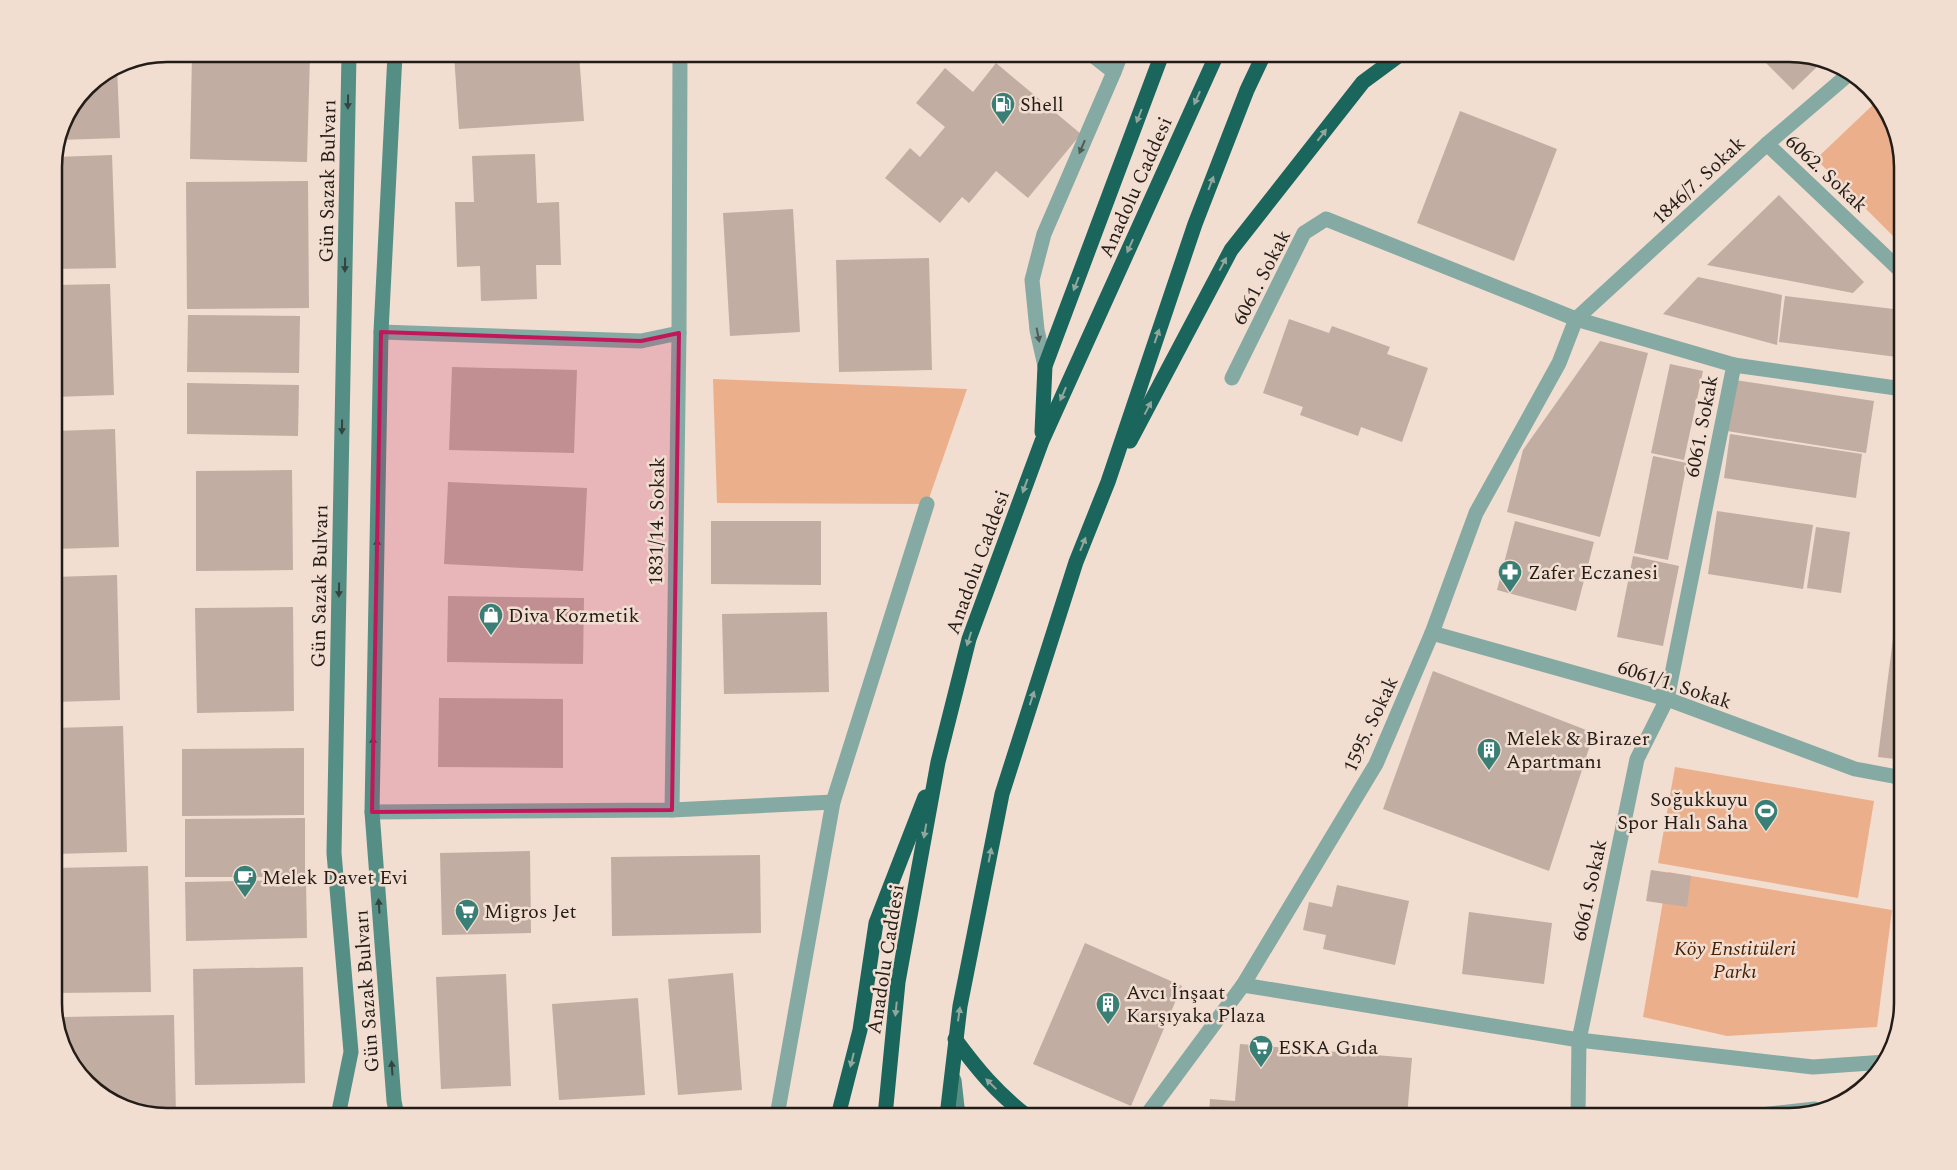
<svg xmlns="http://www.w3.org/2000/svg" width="1957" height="1170" font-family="Spectral,serif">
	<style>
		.green { fill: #ecaf8b }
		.building { fill: #c1ada1 }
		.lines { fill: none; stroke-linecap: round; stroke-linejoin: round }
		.lane { stroke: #85aaa3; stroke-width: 15 }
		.street { stroke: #85aaa3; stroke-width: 15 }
		.secondary { stroke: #558e85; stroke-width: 15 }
		.highway { stroke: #1a655c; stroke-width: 15 }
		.oneway { fill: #91a79c }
		.oneway2 { fill: #34443e }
		.oneway3 { fill: #4f5c56 }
		.marked { fill: #c2185b; fill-opacity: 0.2; stroke: #c2185b; stroke-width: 4; stroke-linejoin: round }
		.labels { text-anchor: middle; stroke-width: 5; stroke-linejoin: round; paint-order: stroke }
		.poi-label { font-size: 20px; fill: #231c17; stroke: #f2ddd1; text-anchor: start }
		.street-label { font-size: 20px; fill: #231c17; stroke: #f2ddd1 }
		.park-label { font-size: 20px; font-style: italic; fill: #461e01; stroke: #f2ddd1 }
		.rim { fill: none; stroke: #231c17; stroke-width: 2.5 }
	</style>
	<rect width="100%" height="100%" fill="#f2ddd1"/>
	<g class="green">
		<path d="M 1878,100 L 1888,110 L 1903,160 L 1903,246 L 1816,159 Z"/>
		<path d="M 713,379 L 967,389 L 927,504 L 717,503 Z"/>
		<path d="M 1675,767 L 1874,801 L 1858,898 L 1658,863 Z"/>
		<path d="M 1668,872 L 1892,910 L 1877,1027 L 1727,1036 L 1643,1017 Z"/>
	</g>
	<g class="building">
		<path d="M 192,54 L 310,54 L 307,162 L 190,159 Z"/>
		<path d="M 454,54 L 579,54 L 584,121 L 459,129 Z"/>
		<path d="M 735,54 L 845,54 L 845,62 L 735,61 Z"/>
		<path d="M 1757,54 L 1790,54 L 1822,62 L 1793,90 Z"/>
		<path d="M 996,63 L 1081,134 L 1028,198 L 996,171 L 969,203 L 962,197 L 940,223 L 885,178 L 910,148 L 920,157 L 945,127 L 916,103 L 945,68 L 973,92 Z"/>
		<path d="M 117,67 L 120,138 L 59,140 L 62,123 L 87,87 Z"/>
		<path d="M 1460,111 L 1557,149 L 1514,261 L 1417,223 Z"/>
		<path d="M 535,154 L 537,203 L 559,202 L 561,265 L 536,265 L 537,299 L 481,301 L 480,266 L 457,267 L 455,202 L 474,202 L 472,156 Z"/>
		<path d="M 112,155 L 116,268 L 54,269 L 55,157 Z"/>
		<path d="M 308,181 L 309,308 L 187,309 L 186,182 Z"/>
		<path d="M 1779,195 L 1864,282 L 1853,293 L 1707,265 Z"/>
		<path d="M 793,209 L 800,332 L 730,336 L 723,213 Z"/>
		<path d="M 929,258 L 932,370 L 839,372 L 836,260 Z"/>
		<path d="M 1698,277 L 1782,295 L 1777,345 L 1663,314 Z"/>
		<path d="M 110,284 L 114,395 L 54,397 L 54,285 Z"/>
		<path d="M 1785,296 L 1902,310 L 1897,357 L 1779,342 Z"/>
		<path d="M 188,315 L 300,316 L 299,373 L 187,372 Z"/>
		<path d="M 1289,319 L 1329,333 L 1332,326 L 1390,347 L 1387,354 L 1428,368 L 1402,442 L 1361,427 L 1358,436 L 1300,415 L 1303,407 L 1263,393 Z"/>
		<path d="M 1600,341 L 1648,353 L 1600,537 L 1507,512 L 1523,450 Z"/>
		<path d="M 1670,364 L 1703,371 L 1684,460 L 1651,453 Z"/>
		<path d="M 452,367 L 577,370 L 574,453 L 449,450 Z"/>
		<path d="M 1735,380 L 1874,401 L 1866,453 L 1727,431 Z"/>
		<path d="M 187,383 L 299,385 L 298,436 L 187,434 Z"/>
		<path d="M 115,429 L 119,547 L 54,549 L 54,431 Z"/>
		<path d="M 1730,434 L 1862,454 L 1856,498 L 1724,478 Z"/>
		<path d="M 1653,456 L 1687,463 L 1668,560 L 1634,553 Z"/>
		<path d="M 292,470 L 293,570 L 196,571 L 196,471 Z"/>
		<path d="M 448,482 L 587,488 L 583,571 L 444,564 Z"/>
		<path d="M 1717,511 L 1813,525 L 1803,589 L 1708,574 Z"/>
		<path d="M 711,521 L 821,521 L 821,585 L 711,584 Z"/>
		<path d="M 1515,521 L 1594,542 L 1576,611 L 1497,590 Z"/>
		<path d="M 1816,527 L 1850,532 L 1841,593 L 1807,588 Z"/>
		<path d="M 1633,556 L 1679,566 L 1663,646 L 1617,637 Z"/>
		<path d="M 117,575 L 120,700 L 54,702 L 54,577 Z"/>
		<path d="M 448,596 L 584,598 L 583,664 L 447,662 Z"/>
		<path d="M 293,607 L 294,711 L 197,713 L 195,608 Z"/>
		<path d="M 827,612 L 829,692 L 724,694 L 722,614 Z"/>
		<path d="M 1894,630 L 1903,631 L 1903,760 L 1878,757 Z"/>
		<path d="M 1433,671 L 1594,733 L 1549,871 L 1383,809 Z"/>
		<path d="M 439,698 L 563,699 L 563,768 L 438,767 Z"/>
		<path d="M 123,726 L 127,852 L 54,854 L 54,728 Z"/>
		<path d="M 304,748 L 304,815 L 182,816 L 182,749 Z"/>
		<path d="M 305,818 L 305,877 L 185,877 L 185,819 Z"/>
		<path d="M 530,851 L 531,933 L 442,935 L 440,853 Z"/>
		<path d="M 760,855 L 761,933 L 612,936 L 611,857 Z"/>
		<path d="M 148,866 L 151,992 L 54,993 L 54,868 Z"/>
		<path d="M 1651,870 L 1691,876 L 1687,907 L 1646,901 Z"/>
		<path d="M 306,880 L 307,938 L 186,941 L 185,882 Z"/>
		<path d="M 1337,885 L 1409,901 L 1395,965 L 1323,949 L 1326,935 L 1303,930 L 1309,902 L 1332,907 Z"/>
		<path d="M 1469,912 L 1552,923 L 1544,984 L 1462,974 Z"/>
		<path d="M 1085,943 L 1182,986 L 1131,1106 L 1033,1064 Z"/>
		<path d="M 303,967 L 305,1083 L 195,1085 L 193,969 Z"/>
		<path d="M 733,973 L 742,1090 L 678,1095 L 668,979 Z"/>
		<path d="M 506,974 L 511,1086 L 441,1089 L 436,977 Z"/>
		<path d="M 638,998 L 645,1095 L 559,1100 L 552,1004 Z"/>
		<path d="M 174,1015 L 176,1116 L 167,1116 L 110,1101 L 69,1060 L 62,1038 L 62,1017 Z"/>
		<path d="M 1240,1044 L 1412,1058 L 1407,1116 L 1209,1116 L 1210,1099 L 1235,1101 Z"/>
	</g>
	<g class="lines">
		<g class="lane">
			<path d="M 1091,54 L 1114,72"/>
			<path d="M 1734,365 L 1903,389"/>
			<path d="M 1045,366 L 1037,330 L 1032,280 L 1044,234 L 1114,72 L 1121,54"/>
			<path d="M 1578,1116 L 1579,1040"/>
			<path d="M 1752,1116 L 1815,1109"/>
		</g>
		<g class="street">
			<path d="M 1767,144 L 1903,273"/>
			<path d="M 381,332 L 641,341 L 679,333"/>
			<path d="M 1232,378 L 1304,233 L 1326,219 L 1576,319 L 1734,365 L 1667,699 L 1637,759 L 1579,1040"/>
			<path d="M 1432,633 L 1667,699 L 1855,769 L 1903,778"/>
			<path d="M 672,810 L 833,802"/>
			<path d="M 372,812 L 672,810 L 679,333 L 680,54"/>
			<path d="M 1243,985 L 1579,1040 L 1813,1067 L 1886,1062"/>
			<path d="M 777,1116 L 833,802 L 927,504"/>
			<path d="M 1146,1116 L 1243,985 L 1376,764 L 1432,633 L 1476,513 L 1559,363 L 1576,319 L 1767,144 L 1850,73"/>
		</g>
		<g class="secondary">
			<path d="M 395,54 L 381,332 L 372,812 L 394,1101 L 397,1116"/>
			<path d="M 954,1080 L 958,1116"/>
			<path d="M 338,1116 L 351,1052 L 334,853 L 349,54"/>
		</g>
		<g class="highway">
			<path d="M 1042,432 L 1045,366 L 1162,54"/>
			<path d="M 1130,441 L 1231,250 L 1363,82 L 1401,54"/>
			<path d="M 955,1039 C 978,1070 996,1092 1027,1116"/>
			<path d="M 838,1116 L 860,1030 L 876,923 L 925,797"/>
			<path d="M 885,1116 L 898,982 L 938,762 L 969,639 L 1042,441 L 1217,54"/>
			<path d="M 947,1116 L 960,1006 L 1002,794 L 1076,562 L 1108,482 L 1195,224 L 1247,90 L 1264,54"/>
		</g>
	</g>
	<defs><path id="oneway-solid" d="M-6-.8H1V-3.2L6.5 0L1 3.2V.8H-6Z" transform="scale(1.25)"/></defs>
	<g class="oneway">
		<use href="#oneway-solid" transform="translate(1197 98) rotate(114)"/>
		<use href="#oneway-solid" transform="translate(1139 116) rotate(111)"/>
		<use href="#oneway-solid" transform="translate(1322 135) rotate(-52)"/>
		<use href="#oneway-solid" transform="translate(1211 183) rotate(-69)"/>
		<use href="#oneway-solid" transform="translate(1130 246) rotate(114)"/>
		<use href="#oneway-solid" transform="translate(1223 264) rotate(-62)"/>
		<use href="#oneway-solid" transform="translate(1076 284) rotate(111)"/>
		<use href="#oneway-solid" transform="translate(1157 336) rotate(-71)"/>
		<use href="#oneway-solid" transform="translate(1063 394) rotate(114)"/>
		<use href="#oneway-solid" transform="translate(1148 408) rotate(-62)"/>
		<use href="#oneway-solid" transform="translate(1025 486) rotate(110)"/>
		<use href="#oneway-solid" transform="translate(1083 544) rotate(-68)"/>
		<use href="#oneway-solid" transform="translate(969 639) rotate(107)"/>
		<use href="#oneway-solid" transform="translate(1032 698) rotate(-72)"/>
		<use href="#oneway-solid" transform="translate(925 831) rotate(100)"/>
		<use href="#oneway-solid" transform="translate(990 855) rotate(-79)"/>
		<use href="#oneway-solid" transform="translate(896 1009) rotate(96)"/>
		<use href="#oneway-solid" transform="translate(959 1014) rotate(-82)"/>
		<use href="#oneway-solid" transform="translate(852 1060) rotate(104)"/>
		<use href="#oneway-solid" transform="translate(991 1084) rotate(-136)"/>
	</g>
	<g class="oneway2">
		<use href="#oneway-solid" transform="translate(348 102) rotate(91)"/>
		<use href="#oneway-solid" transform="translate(345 265) rotate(91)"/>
		<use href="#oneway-solid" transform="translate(342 427) rotate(91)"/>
		<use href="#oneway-solid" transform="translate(377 546) rotate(-89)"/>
		<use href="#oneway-solid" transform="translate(339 590) rotate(91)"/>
		<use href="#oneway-solid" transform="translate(373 744) rotate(-89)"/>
		<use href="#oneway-solid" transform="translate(379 906) rotate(-94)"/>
		<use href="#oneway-solid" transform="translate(392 1068) rotate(-94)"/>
	</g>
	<g class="oneway3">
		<use href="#oneway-solid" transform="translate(1082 147) rotate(113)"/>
		<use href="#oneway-solid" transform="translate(1038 335) rotate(79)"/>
	</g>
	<path class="marked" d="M 381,332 L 641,341 L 679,333 L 672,810 L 372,812 Z"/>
	<defs>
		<symbol id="fuel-pin" viewBox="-11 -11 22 30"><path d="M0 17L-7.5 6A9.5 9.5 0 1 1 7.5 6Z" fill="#3a7f75" stroke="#f2ddd1"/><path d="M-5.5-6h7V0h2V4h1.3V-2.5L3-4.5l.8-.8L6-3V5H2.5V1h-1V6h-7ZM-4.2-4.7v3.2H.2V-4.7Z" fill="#fff"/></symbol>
		<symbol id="pharmacy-pin" viewBox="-11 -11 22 30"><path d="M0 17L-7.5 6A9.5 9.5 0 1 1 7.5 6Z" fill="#3a7f75" stroke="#f2ddd1"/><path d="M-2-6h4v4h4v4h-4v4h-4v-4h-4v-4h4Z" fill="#fff"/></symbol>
		<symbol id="shop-pin" viewBox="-11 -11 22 30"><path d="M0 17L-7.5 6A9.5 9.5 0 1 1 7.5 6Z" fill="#3a7f75" stroke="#f2ddd1"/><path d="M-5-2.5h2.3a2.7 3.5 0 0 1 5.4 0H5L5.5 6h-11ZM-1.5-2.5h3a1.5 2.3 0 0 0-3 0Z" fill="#fff"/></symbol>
		<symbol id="building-pin" viewBox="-11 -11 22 30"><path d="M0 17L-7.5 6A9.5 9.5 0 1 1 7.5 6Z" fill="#3a7f75" stroke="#f2ddd1"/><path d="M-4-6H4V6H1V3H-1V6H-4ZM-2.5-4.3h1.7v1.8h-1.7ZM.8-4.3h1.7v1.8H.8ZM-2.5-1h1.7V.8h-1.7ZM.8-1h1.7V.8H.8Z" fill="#fff"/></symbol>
		<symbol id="stadium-pin" viewBox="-11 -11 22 30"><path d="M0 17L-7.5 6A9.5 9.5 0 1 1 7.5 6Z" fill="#3a7f75" stroke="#f2ddd1"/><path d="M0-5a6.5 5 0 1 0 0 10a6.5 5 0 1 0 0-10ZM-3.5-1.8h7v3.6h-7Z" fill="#fff"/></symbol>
		<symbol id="cafe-pin" viewBox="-11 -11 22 30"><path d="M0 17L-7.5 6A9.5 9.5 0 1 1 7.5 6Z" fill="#3a7f75" stroke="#f2ddd1"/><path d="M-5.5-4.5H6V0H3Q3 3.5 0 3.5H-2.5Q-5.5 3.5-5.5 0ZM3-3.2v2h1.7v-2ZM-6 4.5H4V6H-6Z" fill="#fff"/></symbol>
		<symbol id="supermarket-pin" viewBox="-11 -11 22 30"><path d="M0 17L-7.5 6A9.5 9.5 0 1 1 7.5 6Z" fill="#3a7f75" stroke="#f2ddd1"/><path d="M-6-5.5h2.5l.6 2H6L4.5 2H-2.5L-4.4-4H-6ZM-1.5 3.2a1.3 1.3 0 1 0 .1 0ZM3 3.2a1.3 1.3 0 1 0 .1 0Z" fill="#fff"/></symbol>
	</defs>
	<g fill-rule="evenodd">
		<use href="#fuel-pin" x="989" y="90" width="28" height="38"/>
		<use href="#pharmacy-pin" x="1496" y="558" width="28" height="38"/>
		<use href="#shop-pin" x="477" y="601" width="28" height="38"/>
		<use href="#building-pin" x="1475" y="736" width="28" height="38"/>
		<use href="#stadium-pin" x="1752" y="797" width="28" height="38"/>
		<use href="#cafe-pin" x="231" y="863" width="28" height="38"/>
		<use href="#supermarket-pin" x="453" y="897" width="28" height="38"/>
		<use href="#building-pin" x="1094" y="990" width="28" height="38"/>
		<use href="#supermarket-pin" x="1247" y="1033" width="28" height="38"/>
	</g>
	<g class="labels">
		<g class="poi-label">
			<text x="1020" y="111">Shell</text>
			<text x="1528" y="579">Zafer Eczanesi</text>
			<text x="508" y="622">Diva Kozmetik</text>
			<text x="1506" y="745">Melek &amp; Birazer<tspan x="1506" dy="23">Apartmanı</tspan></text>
			<text x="1748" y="806" text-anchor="end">Soğukkuyu<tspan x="1748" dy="23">Spor Halı Saha</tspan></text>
			<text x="262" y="884">Melek Davet Evi</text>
			<text x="484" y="918">Migros Jet</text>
			<text x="1126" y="999">Avcı İnşaat<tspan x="1126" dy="23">Karşıyaka Plaza</tspan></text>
			<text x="1278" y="1054">ESKA Gıda</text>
		</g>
		<g class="street-label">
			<text transform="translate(1827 173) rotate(43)" y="7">6062. Sokak</text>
			<text transform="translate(1698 180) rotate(-43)" y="7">1846/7. Sokak</text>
			<text transform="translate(327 181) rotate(-89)" y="7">Gün Sazak Bulvarı</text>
			<text transform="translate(1135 187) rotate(-66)" y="7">Anadolu Caddesi</text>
			<text transform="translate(1261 277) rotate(-63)" y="7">6061. Sokak</text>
			<text transform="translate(1701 426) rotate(-79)" y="7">6061. Sokak</text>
			<text transform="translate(656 521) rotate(-89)" y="7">1831/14. Sokak</text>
			<text transform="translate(977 562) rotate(-70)" y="7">Anadolu Caddesi</text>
			<text transform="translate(319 586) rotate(-89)" y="7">Gün Sazak Bulvarı</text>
			<text transform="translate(1675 684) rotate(18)" y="7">6061/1. Sokak</text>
			<text transform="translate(1370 724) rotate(-65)" y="7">1595. Sokak</text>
			<text transform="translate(1589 890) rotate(-78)" y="7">6061. Sokak</text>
			<text transform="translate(885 959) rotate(-81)" y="7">Anadolu Caddesi</text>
			<text transform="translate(366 991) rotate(-94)" y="7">Gün Sazak Bulvarı</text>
		</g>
		<g class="park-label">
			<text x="1735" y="955">Köy Enstitüleri<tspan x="1735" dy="23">Parkı</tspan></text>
		</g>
	</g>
	<path d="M0 0H1957V1170H0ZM167 62H1789A105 105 0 0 1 1894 167V1003A105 105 0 0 1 1789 1108H167A105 105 0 0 1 62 1003V167A105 105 0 0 1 167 62Z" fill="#f2ddd1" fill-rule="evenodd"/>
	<path class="rim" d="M167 62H1789A105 105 0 0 1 1894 167V1003A105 105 0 0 1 1789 1108H167A105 105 0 0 1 62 1003V167A105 105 0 0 1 167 62Z"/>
</svg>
